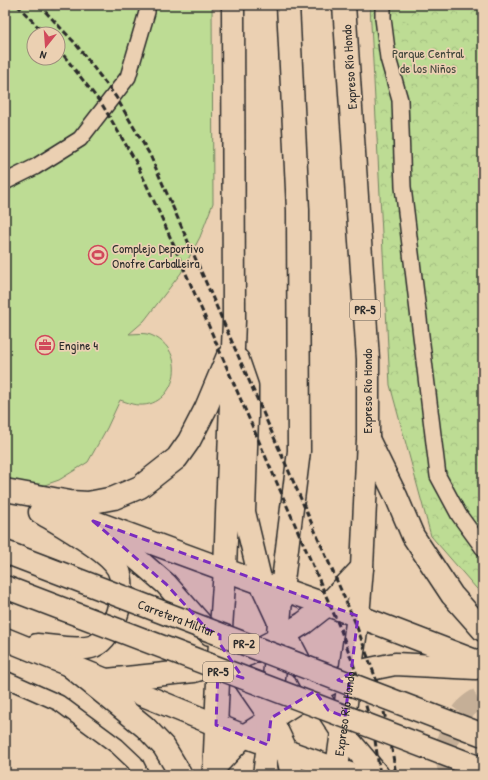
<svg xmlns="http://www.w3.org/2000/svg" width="488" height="780" font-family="'Patrick Hand',sans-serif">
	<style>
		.park { fill: url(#park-crowns); stroke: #748460 }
		.garden { fill: #bddc94; stroke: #748460; fill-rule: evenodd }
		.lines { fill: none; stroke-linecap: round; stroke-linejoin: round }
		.primary-tunnel { stroke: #c5af97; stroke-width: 22; stroke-dasharray: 22 11; stroke-linecap: butt }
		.lane-casing { stroke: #2b2b2b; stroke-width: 18 }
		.primary-casing { stroke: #2b2b2b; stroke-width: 25 }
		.highway-casing { stroke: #2b2b2b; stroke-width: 25 }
		.lane { stroke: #ebd0b2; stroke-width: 15 }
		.primary { stroke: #ebd0b2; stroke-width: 22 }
		.highway { stroke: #ebd0b2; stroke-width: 22 }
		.rail { stroke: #2b2b2b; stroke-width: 3; stroke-dasharray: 6 3; stroke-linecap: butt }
		.primary-bridge-casing { stroke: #2b2b2b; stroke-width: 25; stroke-linecap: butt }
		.primary-bridge { stroke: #ebd0b2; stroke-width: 22 }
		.marked { fill: #7b2cbf; fill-opacity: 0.2; stroke: #7b2cbf; stroke-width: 3; stroke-dasharray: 8 5; stroke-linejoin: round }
		.labels { text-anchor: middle; stroke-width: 3.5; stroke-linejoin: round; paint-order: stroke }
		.shield { fill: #ebd0b2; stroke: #655c54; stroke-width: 1 }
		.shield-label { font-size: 12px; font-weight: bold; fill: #2b2b2b }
		.park-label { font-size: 13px; fill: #41463b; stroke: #ebd0b2 }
		.street-label { font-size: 13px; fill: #2b2b2b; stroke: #ebd0b2 }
		.poi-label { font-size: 13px; fill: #2b2b2b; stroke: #ebd0b2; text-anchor: start }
	</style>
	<defs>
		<pattern id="park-crowns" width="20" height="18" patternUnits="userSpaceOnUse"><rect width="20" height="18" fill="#bddc94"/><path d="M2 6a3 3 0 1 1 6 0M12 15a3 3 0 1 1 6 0" fill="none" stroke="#a3bd80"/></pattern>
	</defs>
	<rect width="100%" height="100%" fill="#ebd0b2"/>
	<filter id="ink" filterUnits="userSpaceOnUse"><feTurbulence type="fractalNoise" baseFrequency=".025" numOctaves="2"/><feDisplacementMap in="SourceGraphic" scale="8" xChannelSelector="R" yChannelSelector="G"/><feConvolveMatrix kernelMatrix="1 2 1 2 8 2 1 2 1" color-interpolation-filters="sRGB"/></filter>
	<g filter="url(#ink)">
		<path class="park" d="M 370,5 L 483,5 L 483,596 L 431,536 L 390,385 Z"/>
		<path class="garden" d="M 5,5 L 212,5 L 213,203 L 200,237 L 181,273 L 144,321 L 129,334 C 137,334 145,332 153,336 C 192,354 173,414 132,404 C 128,403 124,401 120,400 L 107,428 L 88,462 L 59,480 L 39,487 L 5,481 ZM 34,34 L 58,34 L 58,58 L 34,58 Z"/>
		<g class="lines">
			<path class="primary-tunnel" d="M 452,775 C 439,754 449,726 465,709 C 470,704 476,699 483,698"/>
			<defs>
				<g id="lane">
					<path d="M 383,5 L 383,18 L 388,58 L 400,100 L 403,187 L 438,476 L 459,515 L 483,548"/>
					<path d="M 5,182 L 35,167 L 80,139 L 128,77 L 147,12 L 147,5"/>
					<path d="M 5,679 L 59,703 L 117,746 L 135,763 L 141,775"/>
				</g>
				<g id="primary">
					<path d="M 43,503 L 261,583 L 282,589 L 358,616 L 483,664"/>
					<path d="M 5,639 L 244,736 L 353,775"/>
					<path d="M 37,645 C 53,646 79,652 94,646 C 115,637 128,589 118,569 C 109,551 58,523 40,512"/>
					<path d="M 107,680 L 194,671 L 231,660 L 249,654 L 278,639 L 304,623 L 327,605 L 362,568"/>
					<path d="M 214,768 L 244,736 L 315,691 L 351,673 L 395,664 L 476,668"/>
				</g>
				<g id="highway">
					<path d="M 238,360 L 247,386 L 247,416 L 244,512 L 261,583 L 279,622 L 315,691 L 342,732 L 378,775"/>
					<path d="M 369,441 L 396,496 L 413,536 L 452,595 L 483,630"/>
					<path d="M 5,490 L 70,502 L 88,503 L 114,498 L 140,487 L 177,458 L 189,441 L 206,408 L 227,358"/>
					<path d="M 93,521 L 166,584 L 210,634"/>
					<path d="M 70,666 L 145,727 L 164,747 L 181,775"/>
					<path d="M 237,669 L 271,718 L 287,752 L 292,775"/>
					<path d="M 214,775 L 219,658 L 225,569 L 234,320 L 233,5"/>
					<path d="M 264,775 L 268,745 L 282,589 L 299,451 L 298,210 L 288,5"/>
					<path id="s1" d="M 336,775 L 358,616 L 362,568 L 368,439 L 368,359 L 344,5"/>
				</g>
			</defs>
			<use href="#lane" class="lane-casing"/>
			<use href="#primary" class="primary-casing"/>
			<use href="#highway" class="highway-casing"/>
			<use href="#lane" class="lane"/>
			<use href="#primary" class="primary"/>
			<use href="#highway" class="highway"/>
			<g class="rail">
				<path d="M 17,5 L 45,34"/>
				<path d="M 39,5 L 75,43 L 116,97 L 150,155 L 355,622 L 376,679 L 390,737 L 396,775"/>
				<path d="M 58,48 L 103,106 L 136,162 L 164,223 L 340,628 L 360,683 L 375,740 L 380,775"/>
			</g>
			<defs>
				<g id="primary-bridge">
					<path id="s2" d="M 5,552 L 483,735"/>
					<path d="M 5,587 L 483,769"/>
				</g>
			</defs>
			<use href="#primary-bridge" class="primary-bridge-casing"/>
			<use href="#primary-bridge" class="primary-bridge"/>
		</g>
	</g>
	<path class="marked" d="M 93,521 L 358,616 L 351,673 L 338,680 L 349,684 L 345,717 L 328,710 L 315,691 L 271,718 L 268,745 L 216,725 L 218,669 L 243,678 L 220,644 L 220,635 L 207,629 L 166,584 Z"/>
	<defs>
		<symbol id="stadium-ring" viewBox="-11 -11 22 22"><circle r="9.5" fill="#ebd0b2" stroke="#d1495b" stroke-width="1.5"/><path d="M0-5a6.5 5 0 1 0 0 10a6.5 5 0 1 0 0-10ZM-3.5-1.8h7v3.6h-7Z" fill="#d1495b"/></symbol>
		<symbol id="office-ring" viewBox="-11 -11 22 22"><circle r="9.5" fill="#ebd0b2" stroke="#d1495b" stroke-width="1.5"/><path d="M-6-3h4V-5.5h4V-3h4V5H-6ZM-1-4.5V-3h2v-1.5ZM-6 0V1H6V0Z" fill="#d1495b"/></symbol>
	</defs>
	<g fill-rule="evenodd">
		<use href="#stadium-ring" x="87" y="244" width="22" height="22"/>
		<use href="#office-ring" x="34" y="334" width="22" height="22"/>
	</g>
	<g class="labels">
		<g class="shield">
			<rect x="350" y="300" width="30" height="20" rx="3"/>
			<rect x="229" y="634" width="30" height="20" rx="3"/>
			<rect x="203" y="662" width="30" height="20" rx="3"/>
		</g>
		<g class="shield-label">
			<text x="365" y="314">PR-5</text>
			<text x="244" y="648">PR-2</text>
			<text x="218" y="676">PR-5</text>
		</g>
		<g class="park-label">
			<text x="428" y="58">Parque Central<tspan x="428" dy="15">de los Niños</tspan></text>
		</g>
		<g class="street-label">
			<text transform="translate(349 67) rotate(-94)" y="5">Expreso Río Hondo</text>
			<text transform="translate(367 391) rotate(-90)" y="5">Expreso Río Hondo</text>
			<text dy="5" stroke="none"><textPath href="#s2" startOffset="184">Carretera Militar</textPath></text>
			<text dy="5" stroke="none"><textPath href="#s1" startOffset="62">Expreso Río Hondo</textPath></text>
		</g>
		<g class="poi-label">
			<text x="112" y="253">Complejo Deportivo<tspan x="112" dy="15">Onofre Carballeira</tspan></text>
			<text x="59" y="350">Engine 4</text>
		</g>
	</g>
	<rect width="488" height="780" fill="none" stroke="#ebd0b2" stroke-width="20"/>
	<rect x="10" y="10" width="468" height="760" fill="none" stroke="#2b2b2b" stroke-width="1.5" filter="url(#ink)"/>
	<g transform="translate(46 46) rotate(197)"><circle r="19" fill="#ebd0b2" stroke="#9e8e7c"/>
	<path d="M0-3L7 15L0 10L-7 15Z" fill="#d1495b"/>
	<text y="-6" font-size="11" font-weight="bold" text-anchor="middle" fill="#2b2b2b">N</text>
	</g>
</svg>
